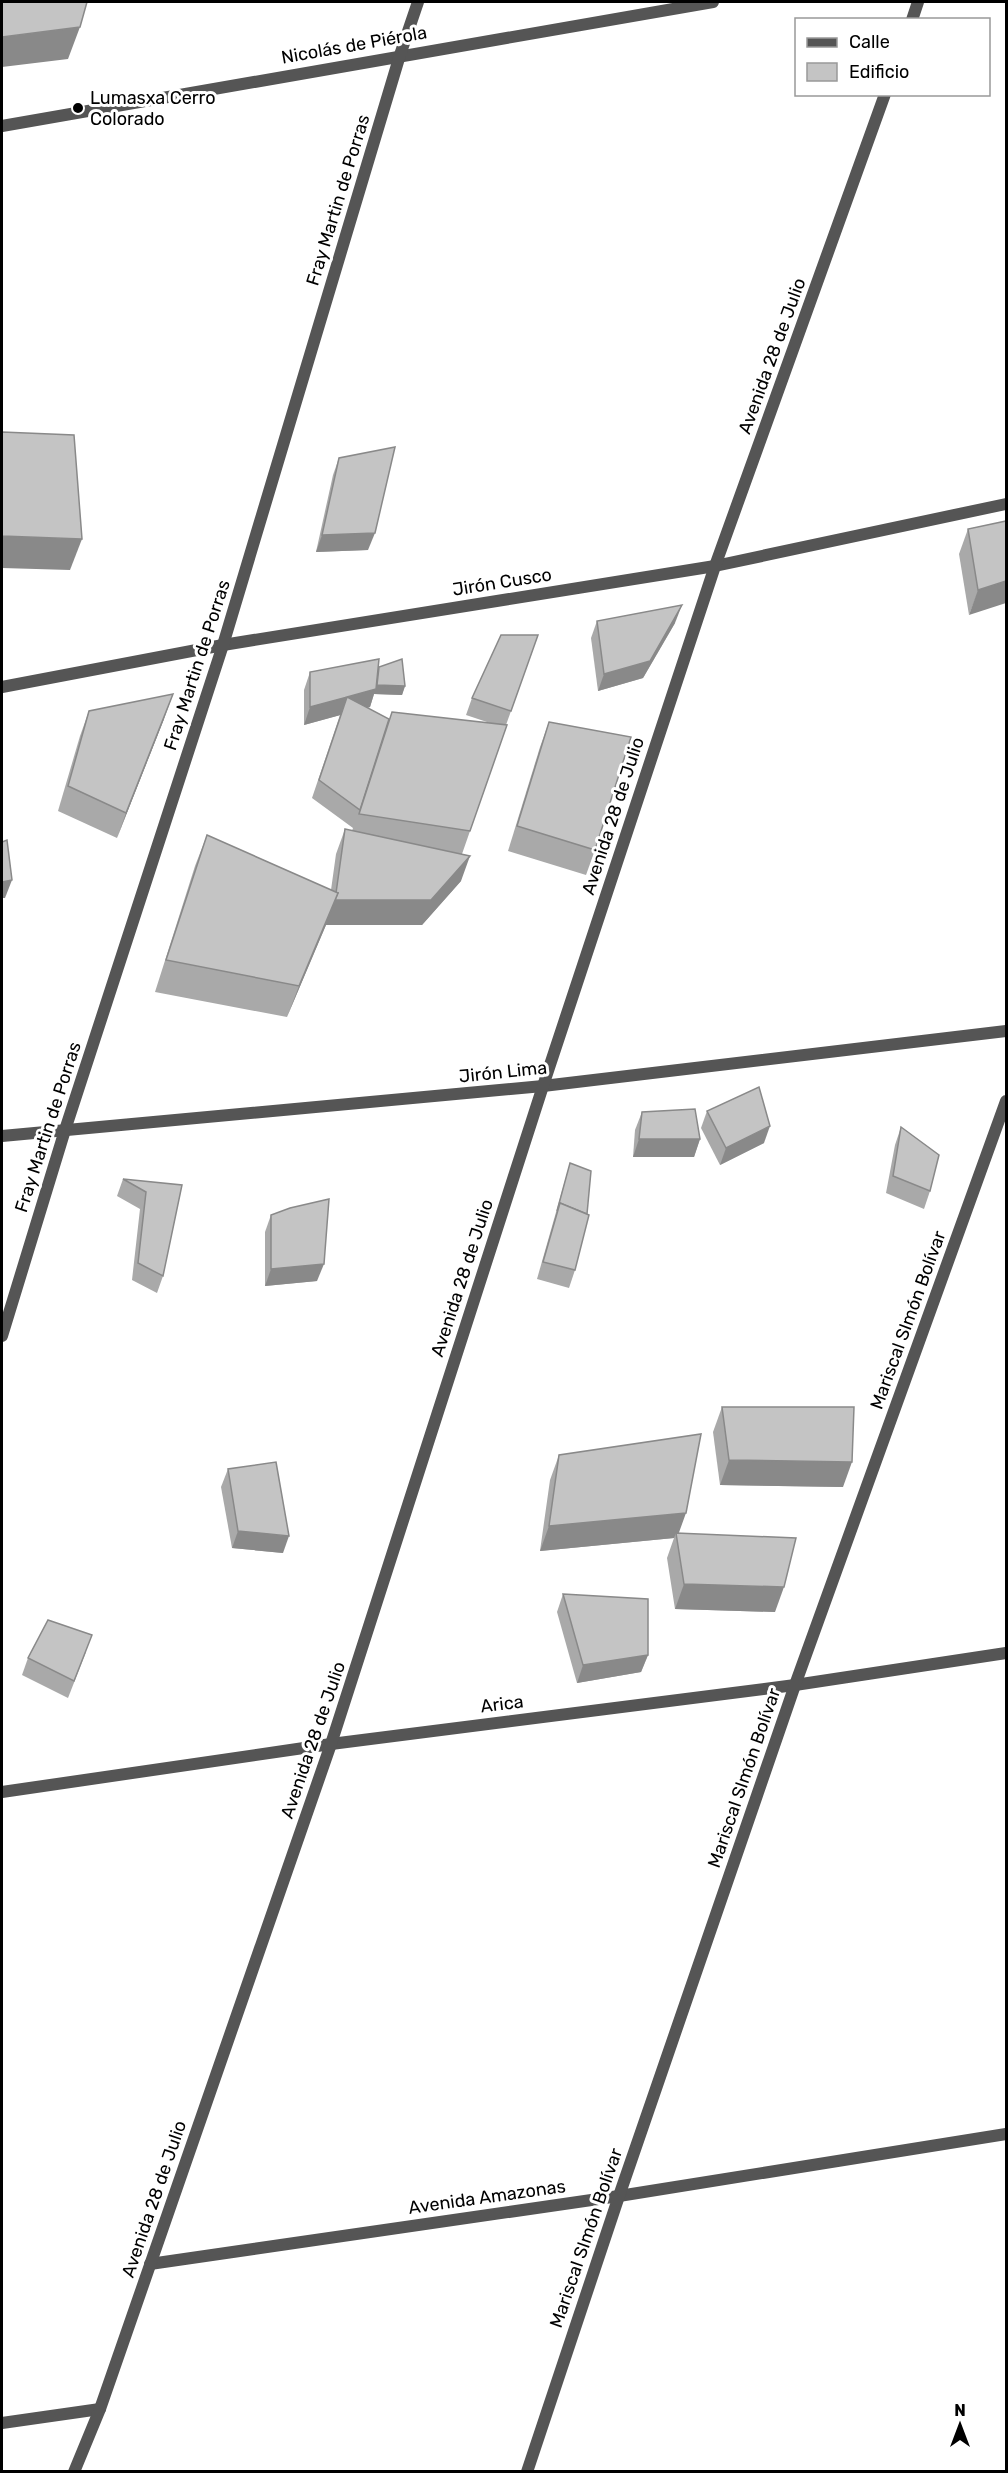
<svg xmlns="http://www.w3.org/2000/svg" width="1008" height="2473" font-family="Rubik,sans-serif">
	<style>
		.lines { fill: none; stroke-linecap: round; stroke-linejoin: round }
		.minor { stroke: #555; stroke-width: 12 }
		.wall { fill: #a9a9a9 }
		.shaded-wall { fill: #898989 }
		.building { fill: #c4c4c4; stroke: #898989; stroke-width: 1.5 }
		.poi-dot { fill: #000; stroke: #fff; stroke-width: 2 }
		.labels { text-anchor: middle; stroke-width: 6; stroke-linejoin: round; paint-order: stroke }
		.street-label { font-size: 18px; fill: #000; stroke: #fff }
		.poi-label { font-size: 18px; fill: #000; stroke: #fff; text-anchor: start }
	</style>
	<rect width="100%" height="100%" fill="#fff"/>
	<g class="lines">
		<g class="minor">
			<path d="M 912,20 L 918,2"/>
			<path d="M 2,126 L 713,2"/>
			<path d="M 2,687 L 223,645 L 715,566 L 1006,504"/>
			<path d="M 2,1136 L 543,1086 L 1006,1031"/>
			<path d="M 2,1336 L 65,1130 L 223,645 L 400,55 L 418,2"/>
			<path d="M 2,1792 L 331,1744 L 795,1685 L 1006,1653"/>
			<path d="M 150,2264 L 619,2196 L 1006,2134"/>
			<path d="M 2,2423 L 100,2409"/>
			<path d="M 74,2472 L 100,2409 L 331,1744 L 543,1086 L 715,566 L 885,94"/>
			<path d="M 527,2472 L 619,2196 L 795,1685 L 1006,1101"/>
		</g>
	</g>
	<g class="wall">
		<path d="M 339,458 L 368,550 L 316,552 L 333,475 Z"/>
		<path d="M 1006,521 L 969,615 L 959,554 L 968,529 Z"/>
		<path d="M 597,621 L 675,623 L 643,678 L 598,691 L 591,638 Z"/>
		<path d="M 538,635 L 506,725 L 507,725 L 462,854 L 461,881 L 422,925 L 326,925 L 287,1017 L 155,992 L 195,866 L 207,835 L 331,890 L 336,854 L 345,829 L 352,831 L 353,828 L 312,798 L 340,715 L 304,725 L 304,690 L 310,672 L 379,667 L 405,686 L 402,695 L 374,694 L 370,707 L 367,708 L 389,719 L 490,723 L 466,715 L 472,698 Z"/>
		<path d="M 89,711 L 164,719 L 117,838 L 58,811 L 80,736 Z"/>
		<path d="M 549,722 L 595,850 L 586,875 L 508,851 L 540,747 Z"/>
		<path d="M 707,1111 L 764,1143 L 720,1165 L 701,1128 Z"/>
		<path d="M 642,1112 L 700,1139 L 694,1157 L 633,1157 L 635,1130 Z"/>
		<path d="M 901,1127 L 930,1191 L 924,1209 L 886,1193 L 895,1145 Z"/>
		<path d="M 570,1163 L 575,1270 L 569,1288 L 537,1279 Z"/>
		<path d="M 123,1179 L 182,1185 L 163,1276 L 157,1293 L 132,1280 L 140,1209 L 117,1196 Z"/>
		<path d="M 271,1215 L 317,1281 L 265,1286 L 265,1232 Z"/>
		<path d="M 722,1407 L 843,1487 L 720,1485 L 713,1432 Z"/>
		<path d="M 559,1455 L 679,1533 L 775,1612 L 675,1609 L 667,1558 L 674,1538 L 540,1551 L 550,1480 Z"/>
		<path d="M 228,1469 L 283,1553 L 232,1548 L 221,1487 Z"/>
		<path d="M 563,1594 L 648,1655 L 641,1672 L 577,1683 L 557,1612 Z"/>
		<path d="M 86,1652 L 68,1698 L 22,1675 L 28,1658 Z"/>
	</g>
	<g class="shaded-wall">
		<path d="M 80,27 L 68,59 L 2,67 L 2,37 Z"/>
		<path d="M 375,533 L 368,550 L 316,552 L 322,535 Z"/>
		<path d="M 2,536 L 82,539 L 70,570 L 2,568 Z"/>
		<path d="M 1006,581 L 1006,603 L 969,615 L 978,590 Z"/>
		<path d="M 682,605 L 675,623 L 643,678 L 598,691 L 604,674 Z"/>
		<path d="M 374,685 L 405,686 L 402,695 L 374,694 L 370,707 L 304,725 L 310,707 Z"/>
		<path d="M 173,694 L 164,719 L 117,838 L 126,813 Z"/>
		<path d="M 470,856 L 461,881 L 422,925 L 326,925 L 287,1017 L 299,986 L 338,893 Z"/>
		<path d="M 12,880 L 5,898 L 2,898 L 2,882 Z"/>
		<path d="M 770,1126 L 764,1143 L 720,1165 L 726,1148 Z"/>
		<path d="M 639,1139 L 700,1139 L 694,1157 L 633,1157 Z"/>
		<path d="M 324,1264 L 317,1281 L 265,1286 L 271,1269 Z"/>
		<path d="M 729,1460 L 852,1462 L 843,1487 L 720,1485 Z"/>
		<path d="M 686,1513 L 677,1538 L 676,1533 L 674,1538 L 540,1551 L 549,1526 Z"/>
		<path d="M 238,1531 L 289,1536 L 283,1553 L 232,1548 Z"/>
		<path d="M 684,1584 L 784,1587 L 775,1612 L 675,1609 Z"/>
		<path d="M 648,1655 L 641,1672 L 577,1683 L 583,1665 Z"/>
	</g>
	<g class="building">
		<path d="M 2,2 L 87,2 L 80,27 L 2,37 Z"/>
		<path d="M 2,432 L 74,435 L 82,539 L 2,536 Z"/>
		<path d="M 395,447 L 375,533 L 322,535 L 339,458 Z"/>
		<path d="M 1006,521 L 1006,581 L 978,590 L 968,529 Z"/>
		<path d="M 682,605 L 650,661 L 604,674 L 597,621 Z"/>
		<path d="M 501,635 L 538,635 L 511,711 L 472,698 Z"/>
		<path d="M 379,659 L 376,689 L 347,697 L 389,719 L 360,810 L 319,780 L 347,697 L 310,707 L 310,672 Z"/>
		<path d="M 402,659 L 405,686 L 377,685 L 379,667 Z"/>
		<path d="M 173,694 L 126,813 L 68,786 L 89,711 Z"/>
		<path d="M 392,712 L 507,725 L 470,831 L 359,814 Z"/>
		<path d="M 549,722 L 631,737 L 595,850 L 517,826 Z"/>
		<path d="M 345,829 L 470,856 L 431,900 L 335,900 L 338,893 L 336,893 Z"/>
		<path d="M 207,835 L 338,893 L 299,986 L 166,960 Z"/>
		<path d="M 7,840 L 12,880 L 2,882 L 2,842 Z"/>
		<path d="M 759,1087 L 770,1126 L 726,1148 L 707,1111 Z"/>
		<path d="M 695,1109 L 700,1139 L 639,1139 L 642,1112 Z"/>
		<path d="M 901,1127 L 939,1155 L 930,1191 L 893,1176 Z"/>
		<path d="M 570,1163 L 591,1171 L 587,1214 L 560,1203 L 557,1211 Z"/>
		<path d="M 123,1179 L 182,1185 L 163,1276 L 138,1263 L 146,1192 Z"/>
		<path d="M 329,1199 L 324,1264 L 271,1269 L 271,1215 L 290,1208 Z"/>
		<path d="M 560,1203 L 589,1215 L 575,1270 L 543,1262 Z"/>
		<path d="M 722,1407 L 854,1407 L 852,1462 L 729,1460 Z"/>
		<path d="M 701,1434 L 686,1513 L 549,1526 L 559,1455 Z"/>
		<path d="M 276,1462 L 289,1536 L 238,1531 L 228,1469 Z"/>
		<path d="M 676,1533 L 796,1538 L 784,1587 L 684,1584 Z"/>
		<path d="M 563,1594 L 648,1599 L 648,1655 L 583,1665 Z"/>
		<path d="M 48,1620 L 92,1635 L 74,1681 L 28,1658 Z"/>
	</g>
	<circle class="poi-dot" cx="78" cy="108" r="6"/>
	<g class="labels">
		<g class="street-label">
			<text transform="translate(354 45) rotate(-10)" y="6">Nicolás de Piérola</text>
			<text transform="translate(338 200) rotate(-73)" y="6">Fray Martin de Porras</text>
			<text transform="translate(772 356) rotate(-70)" y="6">Avenida 28 de Julio</text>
			<text transform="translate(502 582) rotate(-9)" y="6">Jirón Cusco</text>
			<text transform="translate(197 665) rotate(-72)" y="6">Fray Martin de Porras</text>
			<text transform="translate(613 816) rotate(-72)" y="6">Avenida 28 de Julio</text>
			<text transform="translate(503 1072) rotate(-6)" y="6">Jirón Lima</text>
			<text transform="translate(48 1127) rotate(-72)" y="6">Fray Martin de Porras</text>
			<text transform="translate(462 1278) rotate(-72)" y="6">Avenida 28 de Julio</text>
			<text transform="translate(908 1320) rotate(-70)" y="6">Mariscal SImón Bolívar</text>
			<text transform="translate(502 1704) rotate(-7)" y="6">Arica</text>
			<text transform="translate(313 1740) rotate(-71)" y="6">Avenida 28 de Julio</text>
			<text transform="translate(744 1778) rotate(-71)" y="6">Mariscal SImón Bolívar</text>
			<text transform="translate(487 2197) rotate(-8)" y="6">Avenida Amazonas</text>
			<text transform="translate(154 2199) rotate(-71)" y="6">Avenida 28 de Julio</text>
			<text transform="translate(586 2238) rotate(-71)" y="6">Mariscal SImón Bolívar</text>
		</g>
		<g class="poi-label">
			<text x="90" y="104">Lumasxa Cerro<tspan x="90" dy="21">Colorado</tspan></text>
		</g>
	</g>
	<rect width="1008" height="2473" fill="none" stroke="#000000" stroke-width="6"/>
	<rect x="795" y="18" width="195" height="78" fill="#ffffff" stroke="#999999" stroke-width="1.5"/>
	<rect x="807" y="38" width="30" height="9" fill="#555555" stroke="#999999" stroke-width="1.5"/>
	<text x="849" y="48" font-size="18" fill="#000000">Calle</text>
	<rect x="807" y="63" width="30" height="18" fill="#c4c4c4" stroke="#999999" stroke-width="1.5"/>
	<text x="849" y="78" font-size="18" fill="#000000">Edificio</text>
	<g transform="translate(960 2425)" stroke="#ffffff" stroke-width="4.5" paint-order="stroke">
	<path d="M0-4.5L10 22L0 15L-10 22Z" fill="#000000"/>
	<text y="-9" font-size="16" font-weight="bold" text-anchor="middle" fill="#000000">N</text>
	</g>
</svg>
